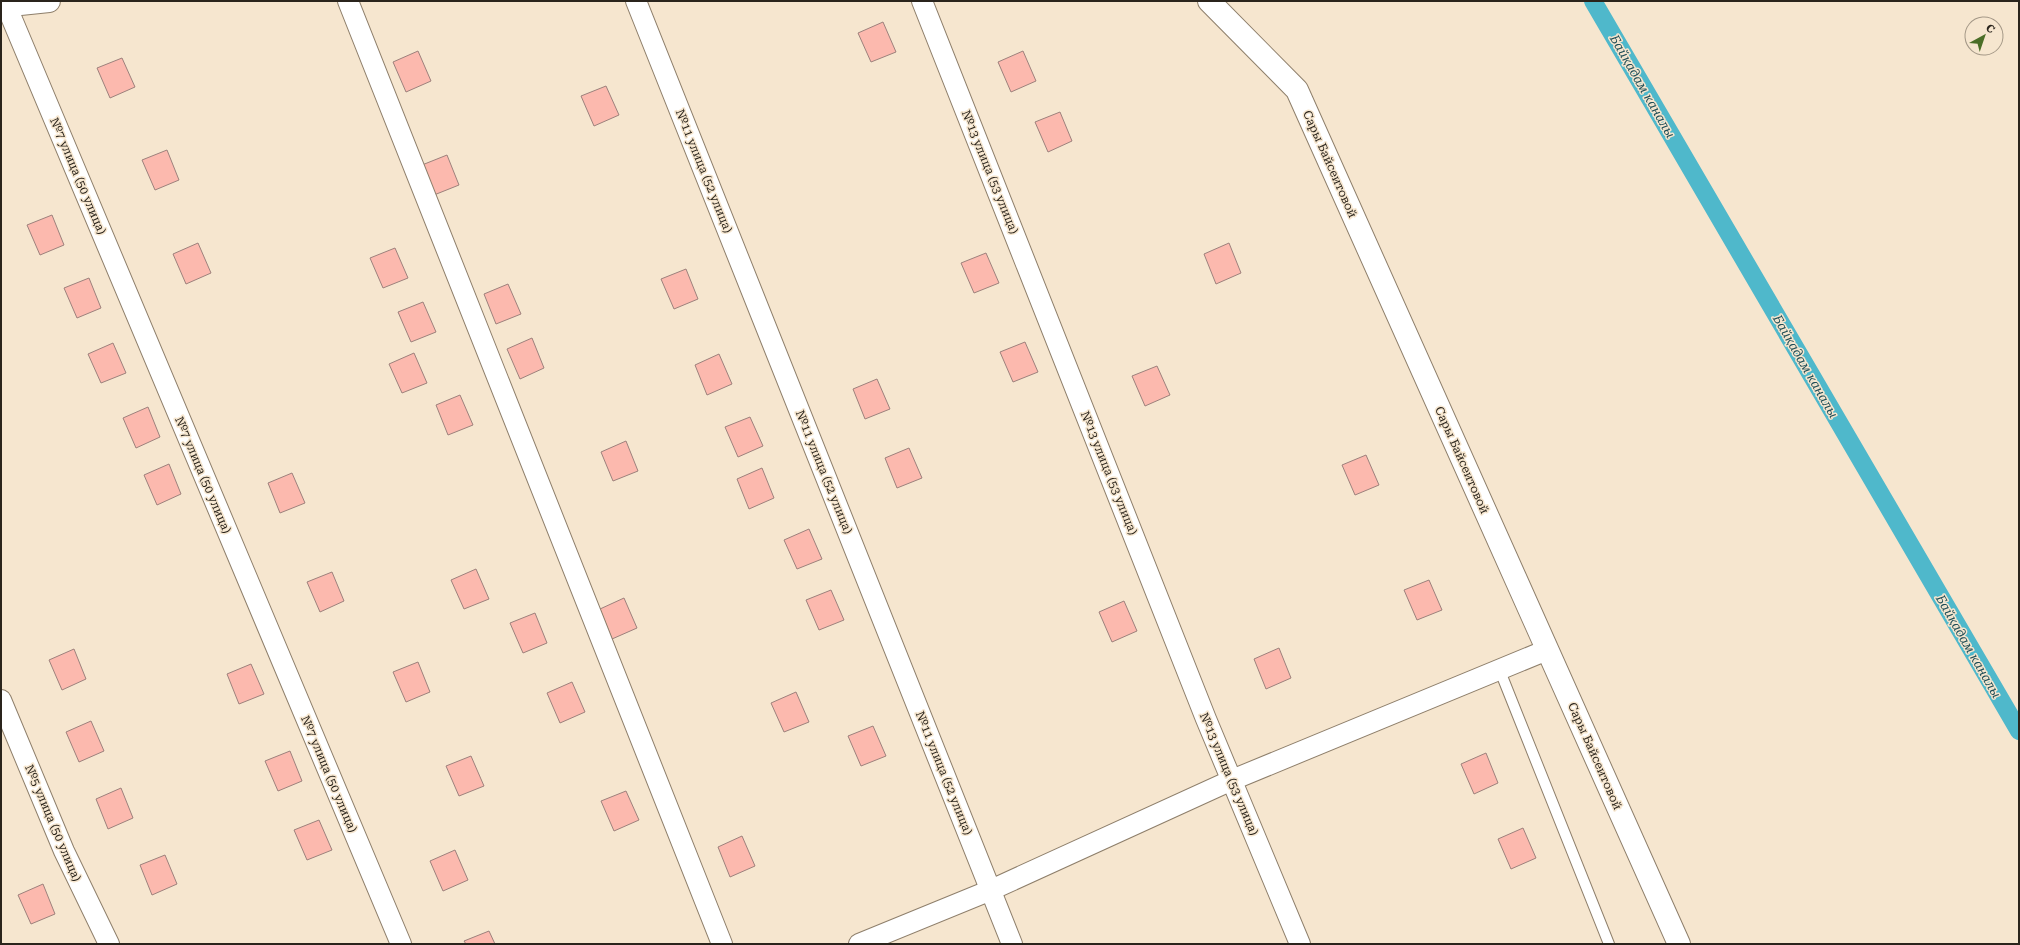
<svg xmlns="http://www.w3.org/2000/svg" width="2020" height="945" font-family="'Roboto Serif',serif">
	<style>
		.lines { fill: none; stroke-linecap: round; stroke-linejoin: round }
		.canal { stroke: #4fb8cb; stroke-width: 18 }
		.building { fill: #fcb9ae; stroke: #9d817c }
		.lane-casing { stroke: #8e7f6b; stroke-width: 12 }
		.street-casing { stroke: #8e7f6b; stroke-width: 22 }
		.secondary-casing { stroke: #8e7f6b; stroke-width: 24 }
		.lane { stroke: #fff; stroke-width: 10 }
		.street { stroke: #fff; stroke-width: 20 }
		.secondary { stroke: #fff; stroke-width: 22 }
		.labels { text-anchor: middle; stroke-width: 3; stroke-linejoin: round; paint-order: stroke }
		.street-label { font-size: 12px; fill: #2a241c; stroke: #f6e6cf }
		.water-label { font-size: 13px; font-style: italic; fill: #204e57; stroke: #f6e6cf }
	</style>
	<rect width="100%" height="100%" fill="#f6e6cf"/>
	<g class="lines">
		<path class="canal" d="M 1593,1 L 2019,731"/>
	</g>
	<g class="building">
		<path d="M 883,22 L 896,52 L 871,62 L 858,33 Z"/>
		<path d="M 418,51 L 431,81 L 406,92 L 393,62 Z"/>
		<path d="M 1023,51 L 1036,81 L 1011,92 L 998,62 Z"/>
		<path d="M 122,58 L 135,87 L 110,98 L 97,68 Z"/>
		<path d="M 606,86 L 619,115 L 594,126 L 581,96 Z"/>
		<path d="M 1060,112 L 1072,141 L 1048,152 L 1035,122 Z"/>
		<path d="M 167,150 L 179,180 L 155,190 L 142,160 Z"/>
		<path d="M 447,155 L 459,185 L 434,195 L 422,165 Z"/>
		<path d="M 52,215 L 64,245 L 40,255 L 27,225 Z"/>
		<path d="M 198,243 L 211,273 L 186,284 L 173,254 Z"/>
		<path d="M 1229,243 L 1241,273 L 1216,284 L 1204,254 Z"/>
		<path d="M 395,248 L 408,278 L 383,288 L 370,258 Z"/>
		<path d="M 986,253 L 999,283 L 974,293 L 961,263 Z"/>
		<path d="M 686,269 L 698,299 L 674,309 L 661,279 Z"/>
		<path d="M 89,278 L 101,308 L 77,318 L 64,288 Z"/>
		<path d="M 508,284 L 521,314 L 496,324 L 484,294 Z"/>
		<path d="M 423,302 L 436,332 L 411,342 L 398,312 Z"/>
		<path d="M 532,338 L 544,368 L 520,379 L 507,349 Z"/>
		<path d="M 1025,342 L 1038,372 L 1013,382 L 1000,352 Z"/>
		<path d="M 113,343 L 126,373 L 101,383 L 88,354 Z"/>
		<path d="M 414,353 L 427,383 L 402,393 L 389,364 Z"/>
		<path d="M 719,354 L 732,384 L 707,395 L 695,365 Z"/>
		<path d="M 1157,366 L 1170,395 L 1145,406 L 1132,376 Z"/>
		<path d="M 877,379 L 890,409 L 865,419 L 853,389 Z"/>
		<path d="M 460,395 L 473,425 L 448,435 L 436,405 Z"/>
		<path d="M 148,407 L 160,437 L 136,448 L 123,418 Z"/>
		<path d="M 750,417 L 763,446 L 738,457 L 725,427 Z"/>
		<path d="M 626,441 L 638,471 L 613,481 L 601,452 Z"/>
		<path d="M 909,448 L 922,478 L 897,488 L 885,458 Z"/>
		<path d="M 1366,455 L 1379,485 L 1355,495 L 1342,465 Z"/>
		<path d="M 169,464 L 181,494 L 157,505 L 144,475 Z"/>
		<path d="M 762,468 L 774,498 L 749,509 L 737,479 Z"/>
		<path d="M 292,473 L 305,503 L 280,513 L 268,483 Z"/>
		<path d="M 809,529 L 822,559 L 797,569 L 784,540 Z"/>
		<path d="M 476,569 L 489,599 L 464,609 L 451,580 Z"/>
		<path d="M 332,572 L 344,601 L 320,612 L 307,582 Z"/>
		<path d="M 1429,580 L 1442,610 L 1417,620 L 1404,590 Z"/>
		<path d="M 831,590 L 844,620 L 819,630 L 806,600 Z"/>
		<path d="M 624,598 L 637,628 L 612,639 L 600,609 Z"/>
		<path d="M 1124,601 L 1137,631 L 1112,642 L 1099,612 Z"/>
		<path d="M 535,613 L 547,643 L 523,653 L 510,623 Z"/>
		<path d="M 1279,648 L 1291,678 L 1266,689 L 1254,659 Z"/>
		<path d="M 74,649 L 86,679 L 62,690 L 49,660 Z"/>
		<path d="M 418,662 L 430,692 L 406,702 L 393,672 Z"/>
		<path d="M 251,664 L 264,694 L 239,704 L 227,674 Z"/>
		<path d="M 572,682 L 585,712 L 560,723 L 547,693 Z"/>
		<path d="M 796,692 L 809,722 L 784,732 L 771,703 Z"/>
		<path d="M 91,721 L 104,751 L 79,762 L 66,732 Z"/>
		<path d="M 873,726 L 886,756 L 861,766 L 848,736 Z"/>
		<path d="M 290,751 L 302,781 L 278,791 L 265,761 Z"/>
		<path d="M 1486,753 L 1498,783 L 1474,794 L 1461,764 Z"/>
		<path d="M 471,756 L 484,786 L 459,796 L 446,766 Z"/>
		<path d="M 121,788 L 133,818 L 108,829 L 96,799 Z"/>
		<path d="M 626,791 L 639,820 L 614,831 L 601,801 Z"/>
		<path d="M 319,820 L 332,850 L 307,860 L 294,830 Z"/>
		<path d="M 1523,828 L 1536,858 L 1511,869 L 1498,839 Z"/>
		<path d="M 742,836 L 755,866 L 730,877 L 718,847 Z"/>
		<path d="M 455,850 L 468,880 L 443,891 L 430,861 Z"/>
		<path d="M 165,855 L 177,884 L 152,895 L 140,865 Z"/>
		<path d="M 43,884 L 55,914 L 31,924 L 18,895 Z"/>
		<path d="M 489,931 L 495,944 L 466,944 L 464,941 Z"/>
	</g>
	<g class="lines">
		<defs>
			<path id="lane" d="M 1500,671 L 1609,944"/>
			<g id="street">
				<path d="M 348,1 L 722,944"/>
				<path d="M 636,1 L 1012,944"/>
				<path d="M 922,1 L 1206,719 L 1300,944"/>
				<path d="M 6,5 L 401,944"/>
				<path d="M 1,700 L 64,851 L 109,944"/>
				<path d="M 859,944 L 991,890 L 1232,780 L 1547,650"/>
			</g>
			<g id="secondary">
				<path d="M 1209,1 L 1297,90 L 1679,944"/>
				<path d="M 1,6 L 49,1"/>
			</g>
		</defs>
		<use href="#lane" class="lane-casing"/>
		<use href="#street" class="street-casing"/>
		<use href="#secondary" class="secondary-casing"/>
		<use href="#lane" class="lane"/>
		<use href="#street" class="street"/>
		<use href="#secondary" class="secondary"/>
	</g>
	<g class="labels">
		<g class="street-label">
			<text transform="translate(1330 164) rotate(66)" y="4">Сары Байсеитовой</text>
			<text transform="translate(704 171) rotate(68)" y="4">№11 улица (52 улица)</text>
			<text transform="translate(990 172) rotate(68)" y="4">№13 улица (53 улица)</text>
			<text transform="translate(78 176) rotate(67)" y="4">№7 улица (50 улица)</text>
			<text transform="translate(1462 460) rotate(66)" y="4">Сары Байсеитовой</text>
			<text transform="translate(824 472) rotate(68)" y="4">№11 улица (52 улица)</text>
			<text transform="translate(1109 473) rotate(68)" y="4">№13 улица (53 улица)</text>
			<text transform="translate(203 475) rotate(67)" y="4">№7 улица (50 улица)</text>
			<text transform="translate(1595 756) rotate(66)" y="4">Сары Байсеитовой</text>
			<text transform="translate(944 773) rotate(68)" y="4">№11 улица (52 улица)</text>
			<text transform="translate(329 774) rotate(67)" y="4">№7 улица (50 улица)</text>
			<text transform="translate(1229 774) rotate(67)" y="4">№13 улица (53 улица)</text>
			<text transform="translate(53 823) rotate(67)" y="4">№5 улица (50 улица)</text>
		</g>
		<g class="water-label">
			<text transform="translate(1643 86) rotate(60)" y="5">Байқадам каналы</text>
			<text transform="translate(1806 366) rotate(60)" y="5">Байқадам каналы</text>
			<text transform="translate(1969 646) rotate(60)" y="5">Байқадам каналы</text>
		</g>
	</g>
	<rect width="2020" height="945" fill="none" stroke="#2a241c" stroke-width="4"/>
	<g transform="translate(1984 36) rotate(40)"><circle r="19" fill="#f6e6cf" stroke="#a49887"/>
	<path d="M0-3L7 15L0 10L-7 15Z" fill="#4b6e27"/>
	<text y="-6" font-size="11" font-weight="bold" text-anchor="middle" fill="#2a241c">С</text>
	</g>
</svg>
